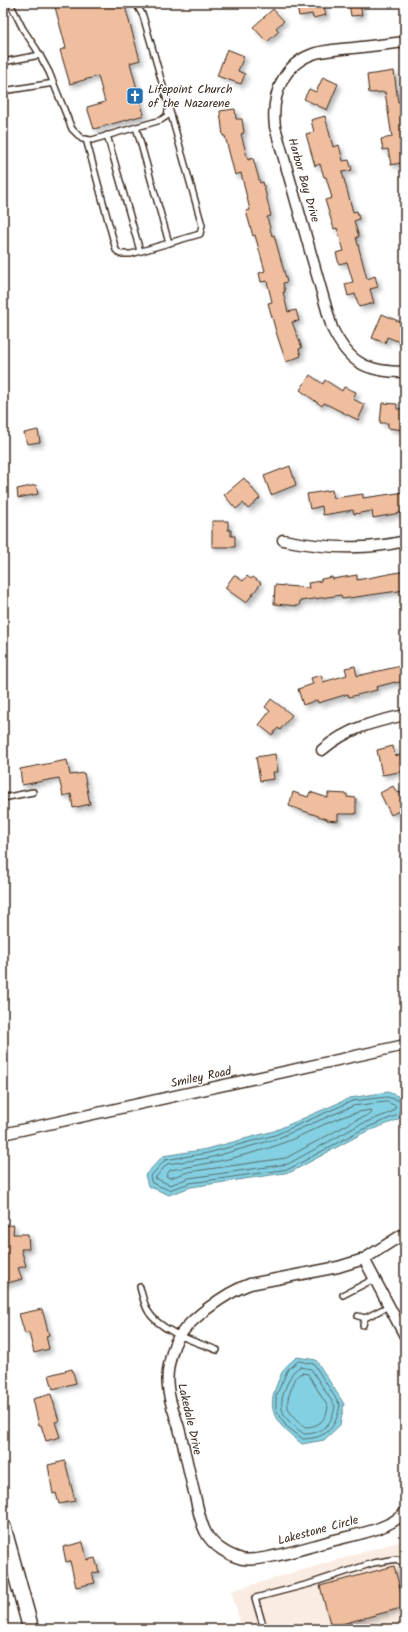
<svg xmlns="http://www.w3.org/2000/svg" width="408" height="1632" font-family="Kalam,sans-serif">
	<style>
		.built { fill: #faece2 }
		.water { fill: #83d0e2; stroke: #668e94 }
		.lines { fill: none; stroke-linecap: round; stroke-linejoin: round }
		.shore { stroke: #586c6c; stroke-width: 1 }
		.building { fill: #efbe9f; stroke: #3b2a1e; filter: url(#shadow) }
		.service-casing { stroke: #3b2a1e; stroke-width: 8 }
		.minor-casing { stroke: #3b2a1e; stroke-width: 13 }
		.secondary-casing { stroke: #3b2a1e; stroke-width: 18 }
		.service { stroke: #fff; stroke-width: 5 }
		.minor { stroke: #fff; stroke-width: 10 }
		.secondary { stroke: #fff; stroke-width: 15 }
		.labels { text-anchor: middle; stroke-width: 3; stroke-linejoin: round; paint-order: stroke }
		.poi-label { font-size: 12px; fill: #3b2a1e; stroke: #fff; text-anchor: start }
		.street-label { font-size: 12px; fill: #3b2a1e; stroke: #fff }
	</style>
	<defs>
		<filter id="shadow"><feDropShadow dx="3.5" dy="3.5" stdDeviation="2" flood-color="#0004"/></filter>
	</defs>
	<rect width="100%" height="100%" fill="#fff"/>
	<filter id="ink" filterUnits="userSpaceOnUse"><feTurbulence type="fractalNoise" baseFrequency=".025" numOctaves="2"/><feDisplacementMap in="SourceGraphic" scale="8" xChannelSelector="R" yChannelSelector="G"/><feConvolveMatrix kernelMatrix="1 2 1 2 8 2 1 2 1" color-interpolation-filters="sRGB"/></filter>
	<g filter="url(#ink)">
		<path class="built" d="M 405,1540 L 405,1629 L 242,1629 L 231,1591 Z"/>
		<g class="water">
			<path d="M 388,1092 L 405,1099 L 405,1112 L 397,1120 L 363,1133 L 291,1172 L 191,1187 L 169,1195 L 148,1186 L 145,1175 L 163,1156 L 207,1149 L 274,1131 L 350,1098 Z"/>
			<path d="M 297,1357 L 316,1360 L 344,1404 L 340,1425 L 324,1440 L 302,1444 C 280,1426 264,1414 277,1384 C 283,1369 284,1367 297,1357 Z"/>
		</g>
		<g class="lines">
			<g class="shore">
				<path d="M 387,1102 L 396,1106 L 392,1112 L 359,1125 L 288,1164 L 189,1178 L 170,1185 L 155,1178 L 167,1164 L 209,1158 L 276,1139 L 353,1106 Z"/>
				<path d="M 405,1102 L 387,1097 L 352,1101 L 275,1135 L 208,1153 L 165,1160 L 150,1177 L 152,1183 L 169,1190 L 190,1183 L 289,1169 L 361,1130 L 395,1116 L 401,1110 L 405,1109"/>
				<path d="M 370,1110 L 372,1111 L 371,1114 L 356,1120 L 286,1158 L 188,1172 L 170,1178 L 166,1176 L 170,1170 C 207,1164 243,1157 278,1145 C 309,1134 337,1114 370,1110 Z"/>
				<path d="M 299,1361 L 314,1364 L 340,1405 C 336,1428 327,1438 303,1439 L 286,1426 L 276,1409 L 276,1396 L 288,1369 Z"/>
				<path d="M 300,1367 L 311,1369 L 335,1406 C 332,1424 323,1434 304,1434 C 282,1417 276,1410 287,1384 C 291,1376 292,1371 300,1367 Z"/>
				<path d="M 302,1373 L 308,1374 L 328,1407 C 326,1420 319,1427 305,1427 C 287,1412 283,1407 293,1385 C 295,1380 296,1375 302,1373 Z"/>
			</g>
		</g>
		<g class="building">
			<path d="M 54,3 L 124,3 L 140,60 L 130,63 L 144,115 L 94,129 L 87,107 L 105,102 L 98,76 L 70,84 L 60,50 L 66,48 Z"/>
			<path d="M 296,3 L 323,3 L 326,15 L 313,18 L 312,14 L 299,16 Z"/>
			<path d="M 349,3 L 360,3 L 362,15 L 351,16 Z"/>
			<path d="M 273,9 L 284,21 L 276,28 L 279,31 L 267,42 L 253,27 Z"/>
			<path d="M 227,49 L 244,56 L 238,71 L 245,74 L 241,84 L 217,76 Z"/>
			<path d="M 394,71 L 398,102 L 402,101 L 405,115 L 405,162 L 391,165 L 388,149 L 383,150 L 381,139 L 392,137 L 385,92 L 369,93 L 367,75 Z"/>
			<path d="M 323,77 L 338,84 L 327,110 L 304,99 L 309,89 L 316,92 Z"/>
			<path d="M 235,109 L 236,119 L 242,119 L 244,133 L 241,134 L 248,160 L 253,158 L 260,183 L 263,182 L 271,216 L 267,217 L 272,236 L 274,235 L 287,282 L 283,283 L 285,292 L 283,292 L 288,312 L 296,310 L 299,321 L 292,322 L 302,348 L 299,349 L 301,356 L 286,362 L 277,335 L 268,303 L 272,302 L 267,281 L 261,282 L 259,273 L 265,271 L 255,235 L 253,236 L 246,211 L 250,210 L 241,173 L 235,175 L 225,136 L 223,136 L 220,111 Z"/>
			<path d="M 325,116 L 333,147 L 339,145 L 343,161 L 349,160 L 352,170 L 342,172 L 353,212 L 357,211 L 359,219 L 354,221 L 359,237 L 356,237 L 367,279 L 375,276 L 378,287 L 370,289 L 374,303 L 359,307 L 355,294 L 348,296 L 345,284 L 353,282 L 347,262 L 339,264 L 336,253 L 344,251 L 337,228 L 334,229 L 325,200 L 332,198 L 326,177 L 324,177 L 320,164 L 315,166 L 306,134 L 314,132 L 311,120 Z"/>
			<path d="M 382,314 L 405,324 L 405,329 L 400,342 L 387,337 L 385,343 L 372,338 Z"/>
			<path d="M 310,375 L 323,384 L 325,380 L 342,391 L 344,387 L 356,392 L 353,399 L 365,405 L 358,420 L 324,403 L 322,406 L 300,390 Z"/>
			<path d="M 382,403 L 397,404 L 397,409 L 405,409 L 404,430 L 388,428 L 388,423 L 380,423 Z"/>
			<path d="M 38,430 L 40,442 L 27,444 L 24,433 Z"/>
			<path d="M 290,466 L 296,485 L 271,495 L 264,476 Z"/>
			<path d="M 244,478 L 260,498 L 248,509 L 243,503 L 236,509 L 224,495 Z"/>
			<path d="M 36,485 L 38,494 L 18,498 L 17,489 Z"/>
			<path d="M 332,490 L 334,498 L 363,494 L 363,498 L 405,492 L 405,512 L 373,518 L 372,511 L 354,514 L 353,510 L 323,515 L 322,506 L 310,509 L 307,494 Z"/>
			<path d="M 212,521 L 228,521 L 228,530 L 231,530 L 231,536 L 235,536 L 235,547 L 212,547 Z"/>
			<path d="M 405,571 L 405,590 L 342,599 L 341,595 L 300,601 L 299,606 L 274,604 L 275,585 L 309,588 L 308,583 L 321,581 L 321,579 L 332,577 L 333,579 L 357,575 L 357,580 Z"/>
			<path d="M 234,575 L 243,581 L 247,576 L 251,579 L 253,577 L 261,583 L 246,603 L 225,588 Z"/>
			<path d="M 405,665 L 405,681 L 395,683 L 395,682 L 376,687 L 377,690 L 349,697 L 348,694 L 318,703 L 317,700 L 303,705 L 298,689 L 313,684 L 311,678 L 321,675 L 323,682 L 347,675 L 345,668 L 355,666 L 357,676 Z"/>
			<path d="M 271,699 L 292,715 L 280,730 L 278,728 L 272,735 L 259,725 L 270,711 L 265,707 Z"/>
			<path d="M 393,746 L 395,756 L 400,755 L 401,759 L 405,759 L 405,771 L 382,775 L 377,750 Z"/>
			<path d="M 275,754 L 278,772 L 273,772 L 274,779 L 260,781 L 256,757 Z"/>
			<path d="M 67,760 L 70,775 L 84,773 L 90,804 L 73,808 L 71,794 L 63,796 L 59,778 L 22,785 L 20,769 Z"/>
			<path d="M 393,786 L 397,793 L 400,792 L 405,802 L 405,808 L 391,815 L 380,793 Z"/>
			<path d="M 293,792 L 308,797 L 310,792 L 328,798 L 328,793 L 347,794 L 347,797 L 356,798 L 356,814 L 338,814 L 338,821 L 327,820 L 327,819 L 289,806 Z"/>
			<path d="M 14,1225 L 13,1234 L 28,1234 L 29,1249 L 21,1249 L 26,1266 L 18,1268 L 22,1279 L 4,1284 L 3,1278 L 3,1226 Z"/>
			<path d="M 42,1309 L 49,1335 L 46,1336 L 49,1349 L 34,1353 L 29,1333 L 25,1334 L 19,1314 Z"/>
			<path d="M 72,1369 L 76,1383 L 53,1389 L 49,1375 Z"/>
			<path d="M 51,1394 L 59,1421 L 55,1422 L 60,1437 L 46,1441 L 41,1425 L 39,1425 L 33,1399 Z"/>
			<path d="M 65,1461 L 75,1501 L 59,1504 L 56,1493 L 53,1494 L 48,1465 Z"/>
			<path d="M 83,1542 L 87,1560 L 95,1558 L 99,1572 L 92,1573 L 95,1583 L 76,1587 L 70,1561 L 66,1562 L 63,1547 Z"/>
			<path d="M 394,1566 L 405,1607 L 331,1627 L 320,1586 Z"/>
		</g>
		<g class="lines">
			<defs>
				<g id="service">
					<path d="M 10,3 L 23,29 L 37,50 L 49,72 L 72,129 L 82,139 L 92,140 L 161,120 L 167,116 L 168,110"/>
					<path d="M 3,62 L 40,55"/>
					<path d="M 3,91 L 54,83"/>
					<path d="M 136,127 L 169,243"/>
					<path d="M 107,135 L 140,251"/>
					<path d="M 86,139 L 116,250 L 120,254 L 131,254 L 200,234 L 202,225 L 200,218 L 150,40 L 143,16 L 136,3"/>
					<path d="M 3,798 L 33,792"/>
					<path d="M 140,1287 C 142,1295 144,1304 148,1311 C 159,1331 196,1342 217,1350"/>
					<path d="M 343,1295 L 374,1279"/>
					<path d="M 358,1316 L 365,1318 L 389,1306"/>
					<path d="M 363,1325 L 365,1318"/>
					<path d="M 264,1629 L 255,1598 L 309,1584 L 373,1563 L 397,1559 L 405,1566"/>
				</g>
				<g id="minor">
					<path d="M 405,42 C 388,44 370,46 353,48 C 340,49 328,50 316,53 C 283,63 271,95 275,127 L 332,328 C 349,363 366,372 405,372"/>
					<path d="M 283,540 C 323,548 365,551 405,541"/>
					<path d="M 322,750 C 348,728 373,722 405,715"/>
					<path d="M 3,1134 L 405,1045"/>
					<path d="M 405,1233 L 364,1259 L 338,1267 L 250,1284 C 227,1292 183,1322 174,1346 C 170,1358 166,1374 168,1387 C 169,1402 175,1414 179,1428 C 185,1450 189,1473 195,1496 C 198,1508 200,1522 206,1533 C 213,1546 228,1555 242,1559 C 259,1563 308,1547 327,1542 C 351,1535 388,1531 405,1512"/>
					<path d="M 364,1259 L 405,1336"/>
				</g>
				<path id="secondary" d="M 3,1527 L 31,1629"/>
			</defs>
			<use href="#service" class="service-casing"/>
			<use href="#minor" class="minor-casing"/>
			<use href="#secondary" class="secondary-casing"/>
			<use href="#service" class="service"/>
			<use href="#minor" class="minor"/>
			<use href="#secondary" class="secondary"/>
		</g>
	</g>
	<defs>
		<symbol id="church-square" viewBox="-11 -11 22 22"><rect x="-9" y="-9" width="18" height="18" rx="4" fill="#1f6fb2" stroke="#fff"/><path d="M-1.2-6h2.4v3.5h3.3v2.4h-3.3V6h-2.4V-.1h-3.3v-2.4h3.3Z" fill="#fff"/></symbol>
	</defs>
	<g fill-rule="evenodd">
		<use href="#church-square" x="125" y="86" width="20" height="20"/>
	</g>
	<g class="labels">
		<g class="poi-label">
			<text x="148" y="93">Lifepoint Church<tspan x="148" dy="14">of the Nazarene</tspan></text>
		</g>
		<g class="street-label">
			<text transform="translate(304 180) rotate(74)" y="4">Harbor Bay Drive</text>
			<text transform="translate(201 1077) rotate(-12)" y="4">Smiley Road</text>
			<text transform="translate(190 1419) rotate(77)" y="4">Lakedale Drive</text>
			<text transform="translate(318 1530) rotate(-15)" y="4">Lakestone Circle</text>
		</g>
	</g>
	<rect width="408" height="1632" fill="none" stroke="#fff" stroke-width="16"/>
	<rect x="8" y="8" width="392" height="1616" fill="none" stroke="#3b2a1e" stroke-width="1.5" filter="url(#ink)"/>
</svg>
